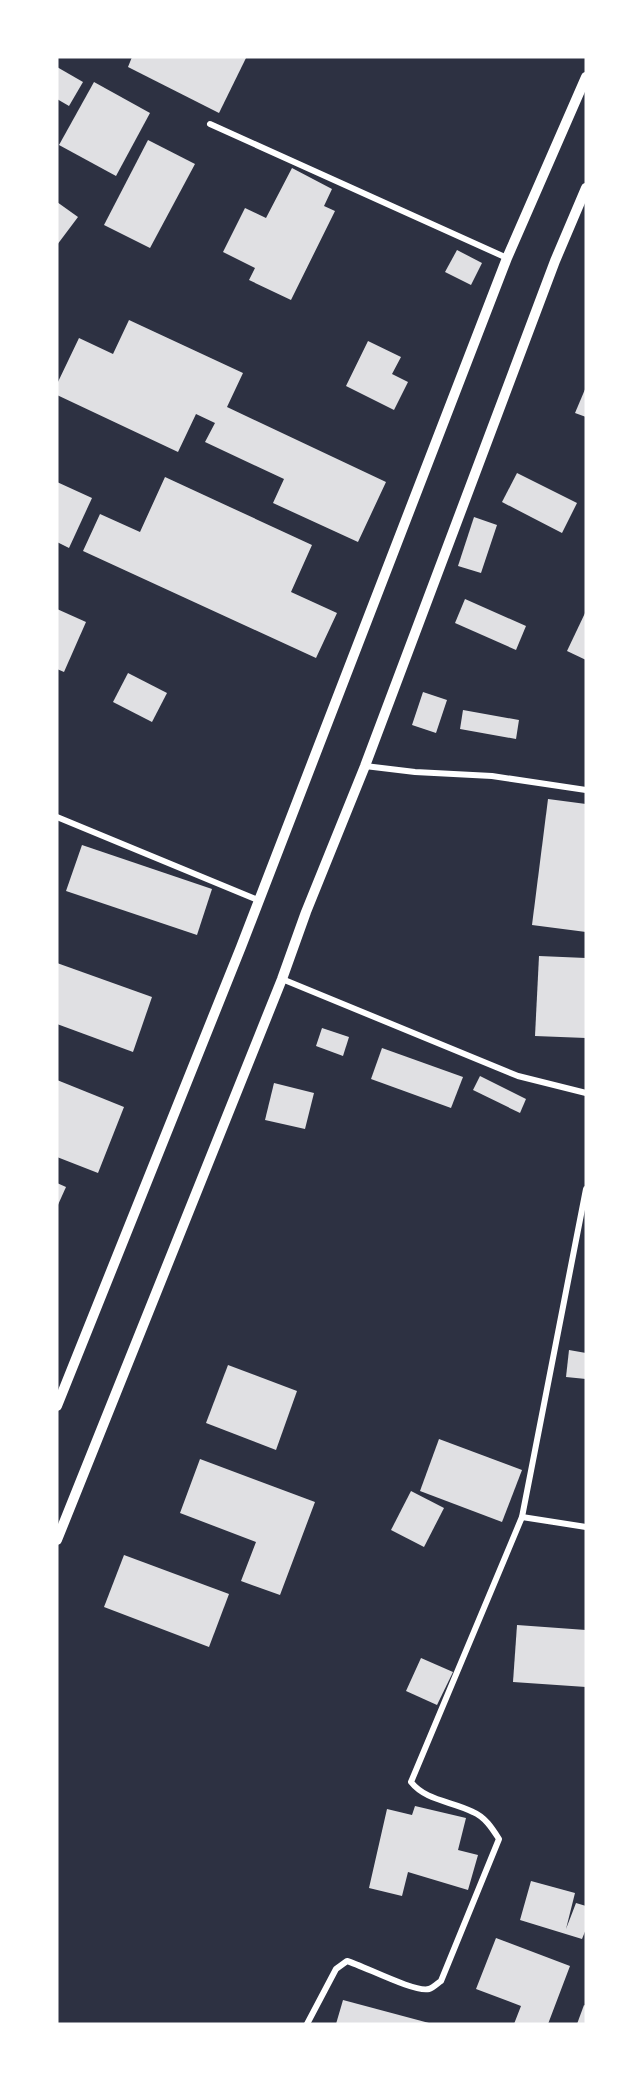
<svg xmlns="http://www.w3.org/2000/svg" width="643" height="2081" font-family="Spectral,serif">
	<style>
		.building { fill: #e0e0e3 }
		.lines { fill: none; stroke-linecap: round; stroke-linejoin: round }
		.minor { stroke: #fff; stroke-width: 6 }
		.tertiary { stroke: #fff; stroke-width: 10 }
	</style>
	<rect width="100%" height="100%" fill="#2d3142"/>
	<g class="building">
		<path d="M 132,57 L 244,57 L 246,58 L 219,113 L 128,67 Z"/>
		<path d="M 57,67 L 83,82 L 69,106 L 57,99 Z"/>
		<path d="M 94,82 L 150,113 L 116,176 L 59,145 Z"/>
		<path d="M 148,140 L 195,164 L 150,248 L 104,225 Z"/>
		<path d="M 292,168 L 332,189 L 324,206 L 335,211 L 291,300 L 249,280 L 255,268 L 223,252 L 245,208 L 266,218 Z"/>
		<path d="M 57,202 L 78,217 L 57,245 Z"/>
		<path d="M 457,250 L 482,263 L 471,285 L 445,272 Z"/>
		<path d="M 129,320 L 243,373 L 227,407 L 386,482 L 358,542 L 273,503 L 284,479 L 205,442 L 215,423 L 196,414 L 178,452 L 57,395 L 57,384 L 79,338 L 113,354 Z"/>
		<path d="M 368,341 L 401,357 L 392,374 L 408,382 L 394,410 L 346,386 Z"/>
		<path d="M 586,387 L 586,417 L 575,413 Z"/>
		<path d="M 517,473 L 577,503 L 562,533 L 502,502 Z"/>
		<path d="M 165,477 L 312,545 L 291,592 L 337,613 L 316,658 L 83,551 L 100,514 L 140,532 Z"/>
		<path d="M 57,482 L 92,498 L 69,548 L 57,542 Z"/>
		<path d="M 474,517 L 497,525 L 481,573 L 458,566 Z"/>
		<path d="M 465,599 L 526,626 L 516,650 L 455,623 Z"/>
		<path d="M 57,609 L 86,622 L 64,672 L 57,669 Z"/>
		<path d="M 586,611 L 586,660 L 567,651 Z"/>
		<path d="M 128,673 L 167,693 L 152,722 L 113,702 Z"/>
		<path d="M 423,692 L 447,700 L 436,733 L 412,725 Z"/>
		<path d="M 463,710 L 519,720 L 516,739 L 460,729 Z"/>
		<path d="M 548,799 L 586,804 L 586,932 L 532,925 Z"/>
		<path d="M 82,845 L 212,889 L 197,935 L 66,891 Z"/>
		<path d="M 539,956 L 586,958 L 586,1038 L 535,1036 Z"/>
		<path d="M 57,963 L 152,997 L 133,1052 L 57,1024 Z"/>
		<path d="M 322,1028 L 349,1037 L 343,1056 L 316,1046 Z"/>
		<path d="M 382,1048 L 463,1077 L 451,1108 L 371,1079 Z"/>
		<path d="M 480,1076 L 526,1099 L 520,1113 L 473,1090 Z"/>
		<path d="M 57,1080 L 124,1107 L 98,1173 L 57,1157 Z"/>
		<path d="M 274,1083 L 314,1093 L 305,1129 L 265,1120 Z"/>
		<path d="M 57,1183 L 66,1187 L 57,1207 Z"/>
		<path d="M 569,1350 L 586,1353 L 586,1379 L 566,1377 Z"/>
		<path d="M 228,1365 L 297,1391 L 276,1450 L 206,1423 Z"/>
		<path d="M 439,1439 L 522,1470 L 502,1522 L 420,1491 Z"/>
		<path d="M 200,1459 L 315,1502 L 280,1595 L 241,1581 L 256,1542 L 180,1513 Z"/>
		<path d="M 411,1491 L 444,1508 L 424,1547 L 391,1530 Z"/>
		<path d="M 124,1555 L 229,1594 L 209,1647 L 104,1607 Z"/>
		<path d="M 517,1625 L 586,1630 L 586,1687 L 513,1682 Z"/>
		<path d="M 421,1658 L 453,1672 L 437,1705 L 406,1691 Z"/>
		<path d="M 415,1806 L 466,1818 L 458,1850 L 478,1855 L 468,1890 L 408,1872 L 402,1896 L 369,1888 L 387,1809 L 412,1815 Z"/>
		<path d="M 531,1881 L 575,1893 L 566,1929 L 576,1903 L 586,1906 L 586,1929 L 582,1939 L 520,1920 Z"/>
		<path d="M 496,1938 L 570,1966 L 548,2024 L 514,2024 L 521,2006 L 476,1989 Z"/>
		<path d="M 343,2000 L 429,2023 L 429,2024 L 336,2024 Z"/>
		<path d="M 584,2005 L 586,2006 L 586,2024 L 577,2024 Z"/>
	</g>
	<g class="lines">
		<g class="minor">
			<path d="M 210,124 L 507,258"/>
			<path d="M 365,766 L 415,772 L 492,776 L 586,790"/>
			<path d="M 57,817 L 258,900"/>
			<path d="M 282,979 L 518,1076 L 586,1093"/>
			<path d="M 522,1517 L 586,1527"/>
			<path d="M 307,2024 L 336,1969 L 347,1961 C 364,1966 415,1993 429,1989 C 433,1988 438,1983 441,1981 L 499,1839 C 492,1828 485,1817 473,1812 C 452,1801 426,1801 411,1782 L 522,1517 L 586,1189"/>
		</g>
		<g class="tertiary">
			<path d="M 57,1406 L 241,947 L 507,258 L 586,77"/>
			<path d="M 57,1540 L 282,979 L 306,912 L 365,766 L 555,261 L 586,188"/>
		</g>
	</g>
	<rect width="643" height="2081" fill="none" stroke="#ffffff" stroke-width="117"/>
</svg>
